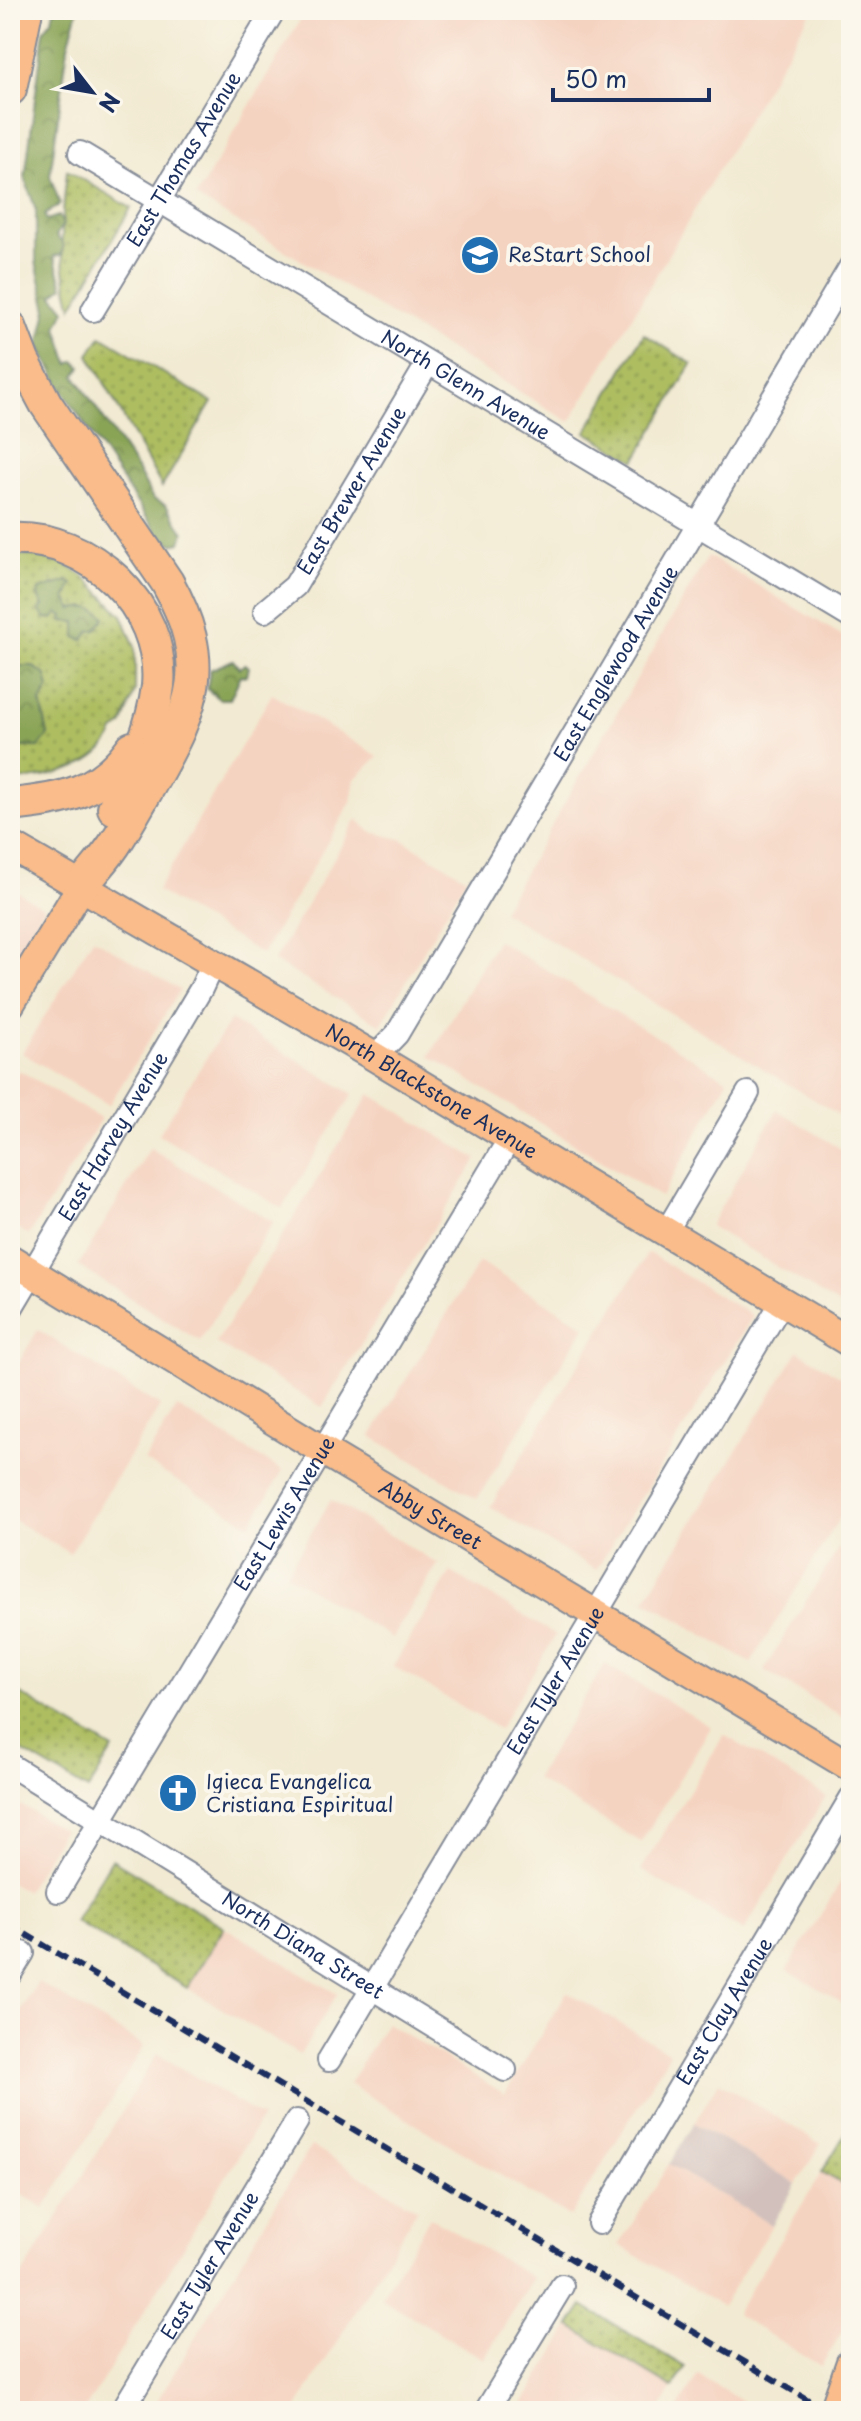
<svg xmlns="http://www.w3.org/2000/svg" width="861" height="2421" font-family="'Playpen Sans',sans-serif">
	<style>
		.built { fill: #f5d3c1 }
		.industrial { fill: #d1c0bc }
		.grass { fill: url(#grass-dots); stroke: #64765f; stroke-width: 2; fill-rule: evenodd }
		.forest { fill: url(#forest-crowns); stroke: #526a5a; stroke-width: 2 }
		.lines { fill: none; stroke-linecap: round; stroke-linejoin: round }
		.minor-casing { stroke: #868c98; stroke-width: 26 }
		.major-casing { stroke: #868c98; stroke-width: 32 }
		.highway-casing { stroke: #868c98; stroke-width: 36 }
		.minor { stroke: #fff; stroke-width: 22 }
		.major { stroke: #f9bc8a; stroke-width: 28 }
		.highway { stroke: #f9bc8a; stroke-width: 32 }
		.rail { stroke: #1b2f5e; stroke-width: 6; stroke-dasharray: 12 6; stroke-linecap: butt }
		.labels { text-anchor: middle; stroke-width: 8; stroke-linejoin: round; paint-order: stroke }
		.street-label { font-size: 20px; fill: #1b2f5e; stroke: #fbf7ec }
		.poi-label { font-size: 20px; fill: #1b2f5e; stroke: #fbf7ec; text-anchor: start }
	</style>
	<defs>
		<pattern id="grass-dots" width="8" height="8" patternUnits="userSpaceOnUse" patternTransform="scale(2)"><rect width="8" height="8" fill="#adbd60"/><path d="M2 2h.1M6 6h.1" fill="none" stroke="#8c9a52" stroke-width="1.8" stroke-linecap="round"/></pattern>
		<pattern id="forest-crowns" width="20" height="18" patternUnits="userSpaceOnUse" patternTransform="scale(2)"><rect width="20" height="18" fill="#8aa456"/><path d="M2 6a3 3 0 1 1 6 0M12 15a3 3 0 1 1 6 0" fill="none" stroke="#70864a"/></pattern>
	</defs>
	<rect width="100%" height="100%" fill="#fbf7ec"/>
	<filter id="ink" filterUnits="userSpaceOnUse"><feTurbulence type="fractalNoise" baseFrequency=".0125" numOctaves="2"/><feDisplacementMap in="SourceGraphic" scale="16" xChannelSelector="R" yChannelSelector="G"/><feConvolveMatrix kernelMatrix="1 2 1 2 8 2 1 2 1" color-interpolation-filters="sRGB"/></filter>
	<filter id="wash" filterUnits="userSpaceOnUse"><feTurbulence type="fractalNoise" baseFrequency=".006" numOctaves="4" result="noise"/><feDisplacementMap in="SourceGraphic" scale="32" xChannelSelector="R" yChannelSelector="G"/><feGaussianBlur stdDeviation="1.8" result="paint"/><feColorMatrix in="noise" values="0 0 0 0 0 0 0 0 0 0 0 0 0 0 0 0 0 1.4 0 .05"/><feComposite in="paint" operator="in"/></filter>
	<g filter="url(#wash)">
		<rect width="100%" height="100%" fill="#f2ead2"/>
		<g class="built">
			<path d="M 306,10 L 812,10 L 570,422 L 196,197 Z"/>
			<path d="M 708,556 L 851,641 L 851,1122 L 502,911 Z"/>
			<path d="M 272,694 L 378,756 L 355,779 L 351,802 L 262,954 L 157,891 Z"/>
			<path d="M 357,819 L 371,832 L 401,839 L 466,878 L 381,1025 L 274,961 Z"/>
			<path d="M 10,887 L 44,908 L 10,963 Z"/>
			<path d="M 93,938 L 180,990 L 109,1105 L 22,1053 Z"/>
			<path d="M 497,940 L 728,1080 L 661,1197 L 430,1056 Z"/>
			<path d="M 230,1020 L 353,1094 L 282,1208 L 159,1134 Z"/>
			<path d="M 19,1070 L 101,1119 L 29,1235 L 10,1224 L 10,1084 Z"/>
			<path d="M 370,1094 L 477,1159 L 322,1407 L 216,1343 Z"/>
			<path d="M 777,1110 L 851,1155 L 851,1312 L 710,1226 Z"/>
			<path d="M 150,1148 L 273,1222 L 200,1341 L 78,1266 Z"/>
			<path d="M 648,1253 L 753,1316 L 596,1570 L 490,1507 Z"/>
			<path d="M 479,1262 L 585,1326 L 477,1499 L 371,1436 Z"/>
			<path d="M 38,1330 L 160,1406 L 70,1553 L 10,1518 L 10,1377 Z"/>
			<path d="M 798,1351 L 851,1383 L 851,1499 L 751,1663 L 645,1600 Z"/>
			<path d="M 177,1407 L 283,1471 L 250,1525 L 144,1461 Z"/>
			<path d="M 331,1500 L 438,1564 L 392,1638 L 286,1574 Z"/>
			<path d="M 851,1528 L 851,1722 L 764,1670 Z"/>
			<path d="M 451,1572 L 556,1635 L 499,1729 L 393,1666 Z"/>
			<path d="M 605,1664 L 711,1727 L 641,1842 L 535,1779 Z"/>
			<path d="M 724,1735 L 826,1796 L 744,1931 L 641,1870 Z"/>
			<path d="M 10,1799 L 63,1830 L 26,1891 L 10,1882 Z"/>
			<path d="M 851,1865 L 851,2008 L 787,1970 Z"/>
			<path d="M 224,1927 L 337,1994 L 300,2055 L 187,1988 Z"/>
			<path d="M 38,1982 L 144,2046 L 45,2208 L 10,2188 L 10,2028 Z"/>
			<path d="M 567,1992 L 670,2053 L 570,2217 L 349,2084 L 386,2023 L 505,2094 Z"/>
			<path d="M 157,2054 L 262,2117 L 84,2411 L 10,2411 L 10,2295 Z"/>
			<path d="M 719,2082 L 821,2144 L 796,2184 L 694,2123 Z"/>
			<path d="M 311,2146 L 417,2209 L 405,2229 L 295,2411 L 151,2411 Z"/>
			<path d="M 669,2164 L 772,2225 L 722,2306 L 619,2245 Z"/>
			<path d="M 822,2172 L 851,2189 L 851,2317 L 821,2366 L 735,2314 Z"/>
			<path d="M 430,2217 L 533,2278 L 484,2359 L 381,2298 Z"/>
			<path d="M 570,2326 L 673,2388 L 659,2411 L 519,2411 Z"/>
			<path d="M 698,2375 L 758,2411 L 676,2411 Z"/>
		</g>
		<path class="industrial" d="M 694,2123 L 796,2184 L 772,2225 L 669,2164 Z"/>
		<g class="grass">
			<path d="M 67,170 L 131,208 L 72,307 C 57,256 62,222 67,170 Z"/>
			<path d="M 644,334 L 692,364 L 635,461 L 586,432 Z"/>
			<path d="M 101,336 L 212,402 L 162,487 L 89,355 Z"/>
			<path d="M 10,555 L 30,555 L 64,564 L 85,577 L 122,615 L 135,647 L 135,691 L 122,726 L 114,731 C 102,768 45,780 10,780 L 10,747 L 39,747 L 48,735 L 33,666 L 10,666 L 13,639 L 10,633 L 15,629 L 10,622 L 13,581 L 10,581 ZM 54,584 L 60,585 L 70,593 L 66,598 L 72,609 L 86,607 L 76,622 L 62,621 L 64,616 L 43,606 L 38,596 Z"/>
			<path d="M 10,1688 L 113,1749 L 88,1790 L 10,1744 Z"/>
			<path d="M 112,1859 L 224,1927 L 187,1988 L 75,1921 Z"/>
			<path d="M 847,2131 L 851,2133 L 851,2189 L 822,2172 Z"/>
			<path d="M 583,2306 L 685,2367 L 673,2388 L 570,2326 Z"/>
		</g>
		<g class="forest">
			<path d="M 54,10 L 78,10 L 68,46 L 50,176 L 60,204 L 45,215 L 46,220 L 59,216 L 63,224 L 56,236 L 64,245 L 61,255 L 54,256 L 63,287 L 53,295 L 65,310 L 57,327 L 69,364 L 75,361 L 81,367 L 75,376 L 137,469 L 153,499 L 166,505 L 184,533 L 181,542 L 172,544 L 157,533 L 64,393 L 39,345 L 47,310 L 36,262 L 36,211 L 25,178 L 44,30 L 52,20 Z"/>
			<path d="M 67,581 L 73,584 L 66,598 L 72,609 C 86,607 95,606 105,617 L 96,630 L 90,631 L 83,640 L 76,637 L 76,622 L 62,621 L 63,616 L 58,613 L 53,619 L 45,618 L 39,610 L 43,606 L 38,596 L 39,590 Z"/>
			<path d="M 233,660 L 239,668 L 245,664 L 249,667 L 247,676 L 241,675 L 230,699 L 219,699 L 207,689 L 210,670 Z"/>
			<path d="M 10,666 L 32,666 L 46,675 L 49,688 L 41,702 L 48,735 L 39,747 L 10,747 Z"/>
		</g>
	</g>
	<g filter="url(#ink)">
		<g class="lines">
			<defs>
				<g id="minor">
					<path id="s1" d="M 80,153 L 851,617"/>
					<path id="s2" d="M 93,310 L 274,10"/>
					<path id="s3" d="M 265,611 L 295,586 L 428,363"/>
					<path id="s4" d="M 375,1057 L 397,1034 L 851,266"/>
					<path d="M 666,1232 L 748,1093"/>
					<path id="s5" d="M 10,1310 L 201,989 L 213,963"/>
					<path id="s6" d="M 10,1765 L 505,2070"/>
					<path id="s7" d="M 58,1891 L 510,1138"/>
					<path d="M 10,1974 L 23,1953"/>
					<path id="s8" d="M 329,2060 L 782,1302"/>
					<path id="s9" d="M 599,2223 L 851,1798"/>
					<path id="s10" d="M 122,2411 L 297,2121"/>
					<path d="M 486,2411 L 562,2286"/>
				</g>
				<g id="major">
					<path id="s11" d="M 10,845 L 375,1057 L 851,1343"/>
					<path d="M 10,1004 L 81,887"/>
					<path id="s12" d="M 10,1259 L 322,1450 L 851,1767"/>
					<path d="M 834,2411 L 851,2362"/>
				</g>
				<g id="highway">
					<path d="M 10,89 L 26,10"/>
					<path d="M 10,327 L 23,361 L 46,404 L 167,582 C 212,663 195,705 152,781 C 141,800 130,820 118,839 C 108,856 93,871 81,887"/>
					<path d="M 10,539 C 89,534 165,606 158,686 C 153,730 133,769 114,808"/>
					<path d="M 10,805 C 63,800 100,793 132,748"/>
				</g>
			</defs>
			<use href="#minor" class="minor-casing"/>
			<use href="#major" class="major-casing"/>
			<use href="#highway" class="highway-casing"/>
			<use href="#minor" class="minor"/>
			<use href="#major" class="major"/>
			<use href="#highway" class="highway"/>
			<path class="rail" d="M 10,1925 L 827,2411"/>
		</g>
	</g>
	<defs>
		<symbol id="school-disc" viewBox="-11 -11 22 22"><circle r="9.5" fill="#1f6fb2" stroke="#fbf7ec"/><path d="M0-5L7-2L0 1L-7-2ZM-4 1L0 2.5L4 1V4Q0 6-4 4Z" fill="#fff"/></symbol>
		<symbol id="church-disc" viewBox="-11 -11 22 22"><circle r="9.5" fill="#1f6fb2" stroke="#fbf7ec"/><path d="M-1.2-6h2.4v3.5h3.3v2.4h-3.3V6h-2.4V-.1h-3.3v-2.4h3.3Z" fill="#fff"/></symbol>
	</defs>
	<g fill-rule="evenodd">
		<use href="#school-disc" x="458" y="233" width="44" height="44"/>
		<use href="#church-disc" x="156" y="1771" width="44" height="44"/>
	</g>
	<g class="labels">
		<g class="street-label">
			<text dy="7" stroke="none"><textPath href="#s2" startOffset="176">East Thomas Avenue</textPath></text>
			<text dy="7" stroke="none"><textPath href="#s1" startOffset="450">North Glenn Avenue</textPath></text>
			<text dy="7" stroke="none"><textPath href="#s3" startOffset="150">East Brewer Avenue</textPath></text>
			<text dy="7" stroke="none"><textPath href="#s4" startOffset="462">East Englewood Avenue</textPath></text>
			<text dy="7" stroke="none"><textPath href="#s11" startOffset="488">North Blackstone Avenue</textPath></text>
			<text dy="7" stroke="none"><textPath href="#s5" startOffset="202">East Harvey Avenue</textPath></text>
			<text dy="7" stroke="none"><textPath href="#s7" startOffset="440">East Lewis Avenue</textPath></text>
			<text dy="7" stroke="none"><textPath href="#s12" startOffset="492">Abby Street</textPath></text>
			<text dy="7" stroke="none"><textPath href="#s8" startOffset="442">East Tyler Avenue</textPath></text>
			<text dy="7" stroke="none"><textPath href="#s6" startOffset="344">North Diana Street</textPath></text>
			<text dy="7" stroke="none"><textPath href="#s9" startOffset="246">East Clay Avenue</textPath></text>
			<text dy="7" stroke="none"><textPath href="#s10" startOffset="170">East Tyler Avenue</textPath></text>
		</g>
		<g class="poi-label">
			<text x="508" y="262">ReStart School</text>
			<text x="206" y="1789">Igieca Evangelica<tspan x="206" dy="23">Cristiana Espiritual</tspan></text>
		</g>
	</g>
	<rect width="861" height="2421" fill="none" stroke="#fbf7ec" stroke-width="40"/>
	<g transform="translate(92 92) rotate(121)" stroke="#fbf7ec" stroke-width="6" paint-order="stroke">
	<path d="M0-6L14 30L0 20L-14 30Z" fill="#1b2f5e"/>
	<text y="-12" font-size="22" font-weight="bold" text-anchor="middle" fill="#1b2f5e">N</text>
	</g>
	<path d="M553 88v12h156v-12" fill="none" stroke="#1b2f5e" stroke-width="4"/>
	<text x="565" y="88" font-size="24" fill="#1b2f5e" stroke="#fbf7ec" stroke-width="6" paint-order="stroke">50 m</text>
</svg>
